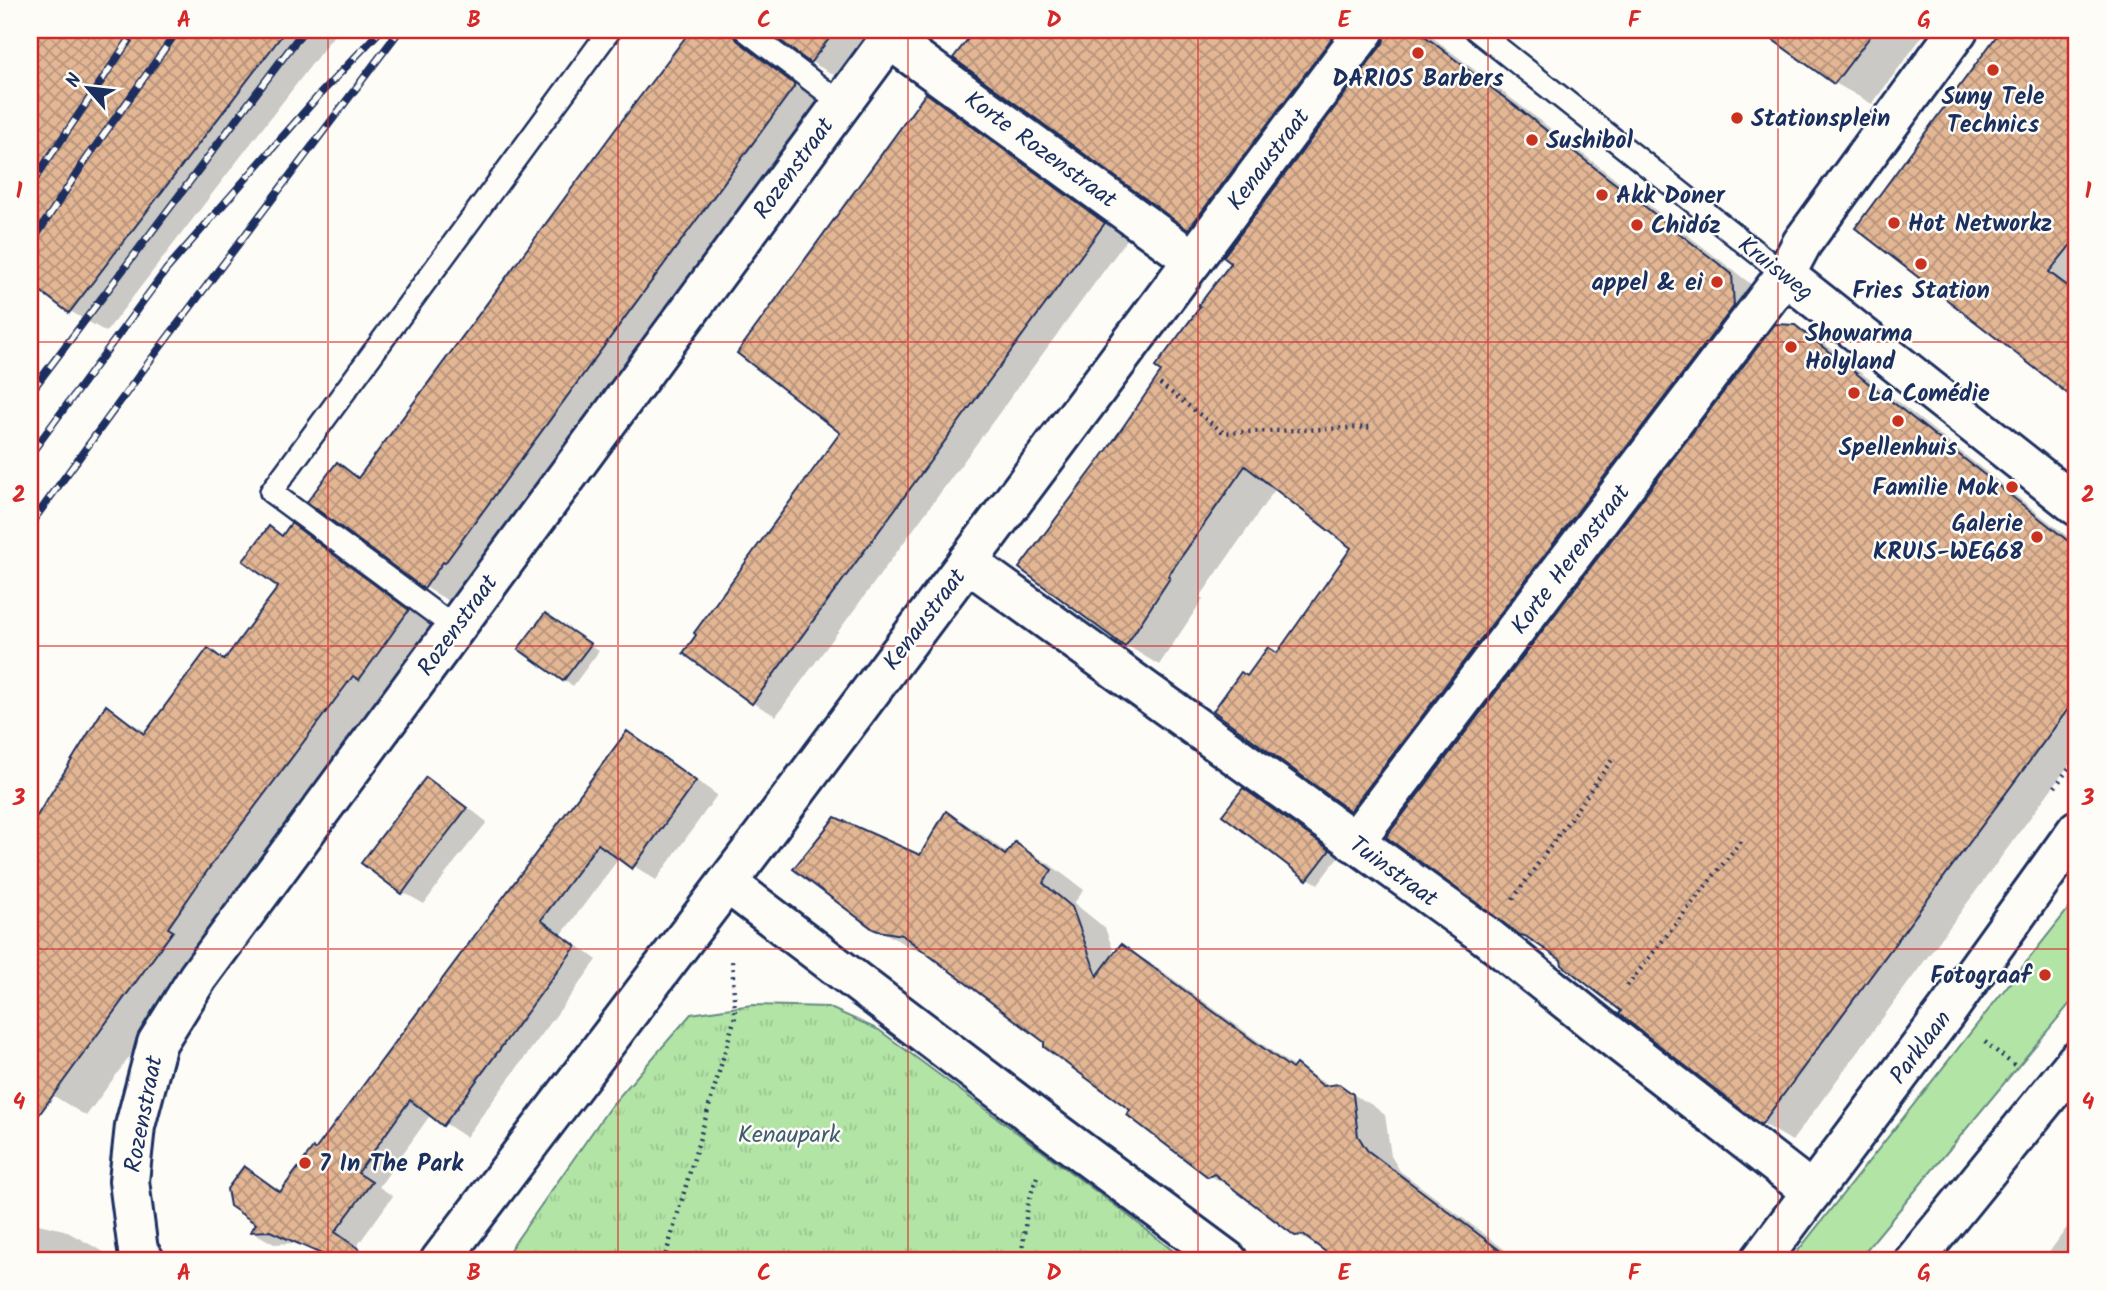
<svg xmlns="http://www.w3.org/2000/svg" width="2107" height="1291" font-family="Kalam,sans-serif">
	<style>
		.grass { fill: #b2e4a5; stroke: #668a82; stroke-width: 2 }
		.park { fill: url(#park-tufts); stroke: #668a82; stroke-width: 2 }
		.shadow { fill: #0003 }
		.building { fill: url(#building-cross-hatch); stroke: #1b2f5e; stroke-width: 2 }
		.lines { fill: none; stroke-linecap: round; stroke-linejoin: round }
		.lane-casing { stroke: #1b2f5e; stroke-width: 26 }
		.street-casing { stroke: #1b2f5e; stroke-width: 44 }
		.path { stroke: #1b2f5e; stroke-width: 4.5; stroke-dasharray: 2 5; stroke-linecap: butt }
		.lane { stroke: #fdfcf7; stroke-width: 21 }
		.street { stroke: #fdfcf7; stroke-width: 38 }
		.rail-casing { stroke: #1b2f5e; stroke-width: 8 }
		.rail { stroke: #fdfcf7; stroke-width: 5; stroke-dasharray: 16; stroke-linecap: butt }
		.grid { fill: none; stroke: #d62828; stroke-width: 2; stroke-opacity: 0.55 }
		.poi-dot { fill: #c8321e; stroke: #fdfcf7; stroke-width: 2.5 }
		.labels { text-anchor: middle; stroke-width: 5; stroke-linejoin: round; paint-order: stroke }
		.poi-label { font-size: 24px; font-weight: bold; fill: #1b2f5e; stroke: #fdfcf7; text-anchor: start }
		.street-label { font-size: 24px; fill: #1b2f5e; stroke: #fdfcf7 }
		.park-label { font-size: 24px; fill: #415c70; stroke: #fdfcf7 }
		.neatline { fill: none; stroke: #d62828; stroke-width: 2.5 }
		.grid-label { font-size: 23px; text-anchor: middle; font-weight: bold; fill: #d62828 }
	</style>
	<defs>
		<pattern id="park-tufts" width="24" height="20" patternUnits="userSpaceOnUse" patternTransform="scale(1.75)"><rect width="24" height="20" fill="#b2e4a5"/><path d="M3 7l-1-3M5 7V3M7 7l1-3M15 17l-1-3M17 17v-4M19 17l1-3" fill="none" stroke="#98c490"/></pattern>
		<pattern id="building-cross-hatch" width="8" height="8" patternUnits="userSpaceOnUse" patternTransform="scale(1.75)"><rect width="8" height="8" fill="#e3b694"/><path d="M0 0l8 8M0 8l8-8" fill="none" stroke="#b7947c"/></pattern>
	</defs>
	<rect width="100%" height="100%" fill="#fdfcf7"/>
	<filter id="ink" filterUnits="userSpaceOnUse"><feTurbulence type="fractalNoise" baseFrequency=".0143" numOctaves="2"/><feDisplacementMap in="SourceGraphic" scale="14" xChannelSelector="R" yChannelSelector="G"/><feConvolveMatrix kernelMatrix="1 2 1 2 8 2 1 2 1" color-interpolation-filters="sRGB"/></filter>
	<g filter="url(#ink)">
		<path class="grass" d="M 2077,898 L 2077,995 L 1857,1261 L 1790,1261 Z"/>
		<path class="park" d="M 752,1005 L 828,1007 L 879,1030 L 1120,1209 L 1186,1261 L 502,1261 L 610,1107 L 691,1014 Z"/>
		<g class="shadow">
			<path d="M 33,30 L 338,30 L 106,332 L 70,311 L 30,281 L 30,35 Z"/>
			<path d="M 693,30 L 891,30 L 850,84 L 811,62 L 781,39 L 773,45 L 833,108 L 464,610 L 425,587 L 337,464 L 360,478 L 627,116 Z"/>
			<path d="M 977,30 L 1388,30 L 1381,36 L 1223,247 L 1189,228 L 955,58 Z"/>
			<path d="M 1389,30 L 1423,30 L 1765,295 L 1384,829 L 1351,810 L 1248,678 L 1278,654 L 1354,547 L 1276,488 L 1200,597 L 1203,599 L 1159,665 L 1126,645 L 1108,451 L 1384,44 Z"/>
			<path d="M 1763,30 L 1927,30 L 1872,104 L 1835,83 Z"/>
			<path d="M 2004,30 L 2077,30 L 2077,401 L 1858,228 Z"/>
			<path d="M 927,95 L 950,109 L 1128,238 L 776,716 L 753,703 L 842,433 Z"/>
			<path d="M 1794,326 L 1825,344 L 2077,544 L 2077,754 L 1792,1141 L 1762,1123 L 1621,1014 L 1623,1011 L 1563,959 L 1523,935 Z"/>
			<path d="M 292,526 L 326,545 L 442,631 L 86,1116 L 30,1081 L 30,992 L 40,978 L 30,972 L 30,832 L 58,783 L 106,708 L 147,732 L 208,651 L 226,661 L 281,587 L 269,528 L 284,536 Z"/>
			<path d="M 555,621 L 599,651 L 573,686 L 564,680 Z"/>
			<path d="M 627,733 L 649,746 L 717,795 L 656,880 L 620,857 L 562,934 L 597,960 L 466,1137 L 431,1114 L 379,1187 L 393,1196 L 357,1246 L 378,1261 L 335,1261 L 294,1243 L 274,1244 L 253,1232 L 258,1224 L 245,1168 L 283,1192 L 316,1152 Z"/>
			<path d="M 426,779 L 447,791 L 487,822 L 450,868 L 424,904 L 403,892 L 364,863 Z"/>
			<path d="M 1254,796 L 1338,857 L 1318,884 L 1308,878 Z"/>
			<path d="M 947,813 L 979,832 L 1008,854 L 1015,844 L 1048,863 L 1084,890 L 1074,903 L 1105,928 L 1115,955 L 1121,946 L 1154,965 L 1295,1068 L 1296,1066 L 1331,1087 L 1338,1086 L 1372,1105 L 1385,1115 L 1391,1156 L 1400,1171 L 1520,1261 L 1341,1261 L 1296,1234 L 1243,1194 L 1209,1175 L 1132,1110 L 1046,1041 L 927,951 L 913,949 L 874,927 L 921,857 Z"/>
			<path d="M 2077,1208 L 2077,1261 L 2043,1261 L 2073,1219 L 2070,1217 Z"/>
			<path d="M 30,1222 L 64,1230 L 120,1261 L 30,1261 Z"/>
		</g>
		<g class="building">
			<path d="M 30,30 L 286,30 L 69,313 L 30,283 Z"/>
			<path d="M 691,30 L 732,30 L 737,40 L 794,84 L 794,87 L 445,563 L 443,562 L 424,589 L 307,502 L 337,462 L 358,478 L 626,115 Z"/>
			<path d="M 766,30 L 836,30 L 810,63 Z"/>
			<path d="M 975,30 L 1338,30 L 1188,230 L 953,58 Z"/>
			<path d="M 1386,30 L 1417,30 L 1732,274 L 1734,306 L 1350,811 L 1213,711 L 1241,672 L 1247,676 L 1268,647 L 1277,653 L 1351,548 L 1245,466 L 1168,576 L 1170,578 L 1125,647 L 1019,568 L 1107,450 L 1161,372 L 1155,367 L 1200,307 L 1198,306 L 1231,263 L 1223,257 L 1383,43 Z"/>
			<path d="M 1759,30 L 1875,30 L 1834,84 Z"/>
			<path d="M 2001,30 L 2077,30 L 2077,237 L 2049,272 L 2077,293 L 2077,401 L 1855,228 Z"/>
			<path d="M 926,93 L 1105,223 L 752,704 L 683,653 L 696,635 L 694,633 L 840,433 L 737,353 Z"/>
			<path d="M 1775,324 L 1795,325 L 2077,548 L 2077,697 L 1761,1125 L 1619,1014 L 1621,1011 L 1562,965 L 1561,960 L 1525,936 L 1520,935 L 1386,837 Z"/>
			<path d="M 291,523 L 409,610 L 359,680 L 353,676 L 212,864 L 168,928 L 173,931 L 30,1127 L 30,827 L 106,705 L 144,734 L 208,648 L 224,660 L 278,587 L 243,561 L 269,526 L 282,536 Z"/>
			<path d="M 545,613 L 591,644 L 563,681 L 518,649 Z"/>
			<path d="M 627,731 L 696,781 L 632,869 L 598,844 L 541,920 L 576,946 L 443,1126 L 410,1100 L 358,1173 L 372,1182 L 335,1232 L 359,1249 L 352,1261 L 337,1261 L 270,1231 L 250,1232 L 256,1224 L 230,1206 L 227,1189 L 244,1166 L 280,1192 L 313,1148 L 315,1150 Z"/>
			<path d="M 426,777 L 467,808 L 429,857 L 402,894 L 361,863 Z"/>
			<path d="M 1243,788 L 1330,850 L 1307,880 L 1222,815 Z"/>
			<path d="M 946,811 L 1005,855 L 1015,842 L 1052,870 L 1043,883 L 1072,907 L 1097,976 L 1121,944 L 1292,1069 L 1296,1064 L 1323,1086 L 1339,1084 L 1353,1094 L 1358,1136 L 1367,1150 L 1514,1261 L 1338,1261 L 1303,1235 L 1295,1236 L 1214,1174 L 1208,1177 L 1127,1115 L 1130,1110 L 1044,1047 L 1044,1042 L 902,935 L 878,931 L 873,929 L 793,869 L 835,817 L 920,855 Z"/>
		</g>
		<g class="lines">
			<defs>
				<g id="lane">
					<path d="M 745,30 L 841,103"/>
					<path d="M 1476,30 L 1785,275"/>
					<path d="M 455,628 L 271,492 L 610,30"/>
				</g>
				<g id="street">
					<path d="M 889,39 L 1193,260"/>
					<path d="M 1785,275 L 2077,506"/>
					<path d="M 967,562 L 1486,936 L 1600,1027 L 1812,1192"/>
					<path d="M 1354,842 L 1785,275 L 1802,243 L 1958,30"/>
					<path d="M 727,883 L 1053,1131 L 1228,1261"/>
					<path d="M 145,1261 L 138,1251 L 129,1181 L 135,1126 L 157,1043 L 198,977 L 896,30"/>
					<path d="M 440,1261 L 755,846 L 1365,30"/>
					<path d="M 1760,1261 L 1947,1011 L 2077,830"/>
					<path d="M 1914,1261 L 2077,1060"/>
				</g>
			</defs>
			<use href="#lane" class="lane-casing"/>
			<use href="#street" class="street-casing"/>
			<g class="path">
				<path d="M 1160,384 L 1224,433 L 1373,427"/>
				<path d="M 2055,787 L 2077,757"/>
				<path d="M 1513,899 L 1614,757"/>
				<path d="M 1627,986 L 1741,841"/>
				<path d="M 1985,1042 L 2014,1065"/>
				<path d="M 664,1261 L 735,1017 L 732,957"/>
				<path d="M 1021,1261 L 1028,1202 L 1037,1177"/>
				<path d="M 1704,1261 L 1712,1250"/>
			</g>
			<use href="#lane" class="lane"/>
			<use href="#street" class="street"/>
			<defs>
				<g id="rail">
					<path d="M 30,186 L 136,30"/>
					<path d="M 30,245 L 85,161 L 178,30"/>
					<path d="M 30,393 L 304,30"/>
					<path d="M 30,455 L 166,270 L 320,94 L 381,30"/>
					<path d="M 30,525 L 143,370 L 400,30"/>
				</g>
			</defs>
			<use href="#rail" class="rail-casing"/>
			<use href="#rail" class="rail"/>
		</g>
	</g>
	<path class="grid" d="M 328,30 L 328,1261M 618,30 L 618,1261M 908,30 L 908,1261M 1198,30 L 1198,1261M 1488,30 L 1488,1261M 1778,30 L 1778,1261M 30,342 L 2077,342M 30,646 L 2077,646M 30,949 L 2077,949"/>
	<g class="poi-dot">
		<circle cx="1418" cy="53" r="7"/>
		<circle cx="1993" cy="70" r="7"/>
		<circle cx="1737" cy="118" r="7"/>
		<circle cx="1532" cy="140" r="7"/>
		<circle cx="1602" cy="195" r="7"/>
		<circle cx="1894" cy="223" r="7"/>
		<circle cx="1637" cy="225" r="7"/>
		<circle cx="1921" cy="264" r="7"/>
		<circle cx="1717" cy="282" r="7"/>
		<circle cx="1791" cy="347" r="7"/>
		<circle cx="1854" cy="393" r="7"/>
		<circle cx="1898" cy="421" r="7"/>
		<circle cx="2012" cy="487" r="7"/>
		<circle cx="2037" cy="537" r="7"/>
		<circle cx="2045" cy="975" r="7"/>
		<circle cx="305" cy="1163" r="7"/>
	</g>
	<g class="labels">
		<g class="poi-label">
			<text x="1418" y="86" text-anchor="middle">DARIOS Barbers</text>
			<text x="1993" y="104" text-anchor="middle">Suny Tele<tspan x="1993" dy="28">Technics</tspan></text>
			<text x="1751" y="126">Stationsplein</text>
			<text x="1546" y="148">Sushibol</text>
			<text x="1616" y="203">Akk Doner</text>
			<text x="1908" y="231">Hot Networkz</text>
			<text x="1651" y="233">Chidóz</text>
			<text x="1703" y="290" text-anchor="end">appel &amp; ei</text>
			<text x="1921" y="298" text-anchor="middle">Fries Station</text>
			<text x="1805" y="341">Showarma<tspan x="1805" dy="28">Holyland</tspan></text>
			<text x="1868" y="401">La Comédie</text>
			<text x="1898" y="455" text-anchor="middle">Spellenhuis</text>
			<text x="1998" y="495" text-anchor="end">Familie Mok</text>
			<text x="2023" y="531" text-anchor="end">Galerie<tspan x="2023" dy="28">KRUIS-WEG68</tspan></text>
			<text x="2031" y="983" text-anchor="end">Fotograaf</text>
			<text x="319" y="1171">7 In The Park</text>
		</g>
		<g class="street-label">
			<text transform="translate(1041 149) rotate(36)" y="8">Korte Rozenstraat</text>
			<text transform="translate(1268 159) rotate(-53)" y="8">Kenaustraat</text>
			<text transform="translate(793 168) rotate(-54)" y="8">Rozenstraat</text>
			<text transform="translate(1776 268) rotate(38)" y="8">Kruisweg</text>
			<text transform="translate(1570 559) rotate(-53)" y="8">Korte Herenstraat</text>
			<text transform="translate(924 619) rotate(-53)" y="8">Kenaustraat</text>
			<text transform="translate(457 625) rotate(-54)" y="8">Rozenstraat</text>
			<text transform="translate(1394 871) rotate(36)" y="8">Tuinstraat</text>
			<text transform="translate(1920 1047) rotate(-53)" y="8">Parklaan</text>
			<text transform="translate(143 1114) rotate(-79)" y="8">Rozenstraat</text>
		</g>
		<g class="park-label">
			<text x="789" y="1142">Kenaupark</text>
		</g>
	</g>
	<rect width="2107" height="1291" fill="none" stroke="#fdfcf7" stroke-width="77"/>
	<g transform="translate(88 88) rotate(298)" stroke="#fdfcf7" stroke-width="5" paint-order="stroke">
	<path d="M0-5L12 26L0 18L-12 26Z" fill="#1b2f5e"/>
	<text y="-10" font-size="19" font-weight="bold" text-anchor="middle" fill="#1b2f5e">N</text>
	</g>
	<rect x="38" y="38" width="2030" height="1214" class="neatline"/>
	<g class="grid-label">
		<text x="184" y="27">A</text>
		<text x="474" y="27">B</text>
		<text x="764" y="27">C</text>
		<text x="1054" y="27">D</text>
		<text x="1344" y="27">E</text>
		<text x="1634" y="27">F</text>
		<text x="1924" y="27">G</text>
		<text x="19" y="198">1</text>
		<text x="2088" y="198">1</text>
		<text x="19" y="502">2</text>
		<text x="2088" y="502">2</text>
		<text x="19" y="805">3</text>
		<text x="2088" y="805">3</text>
		<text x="19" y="1109">4</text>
		<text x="2088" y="1109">4</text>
		<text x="184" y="1280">A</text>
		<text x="474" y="1280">B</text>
		<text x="764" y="1280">C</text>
		<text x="1054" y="1280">D</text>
		<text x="1344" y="1280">E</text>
		<text x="1634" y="1280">F</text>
		<text x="1924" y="1280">G</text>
	</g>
</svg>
